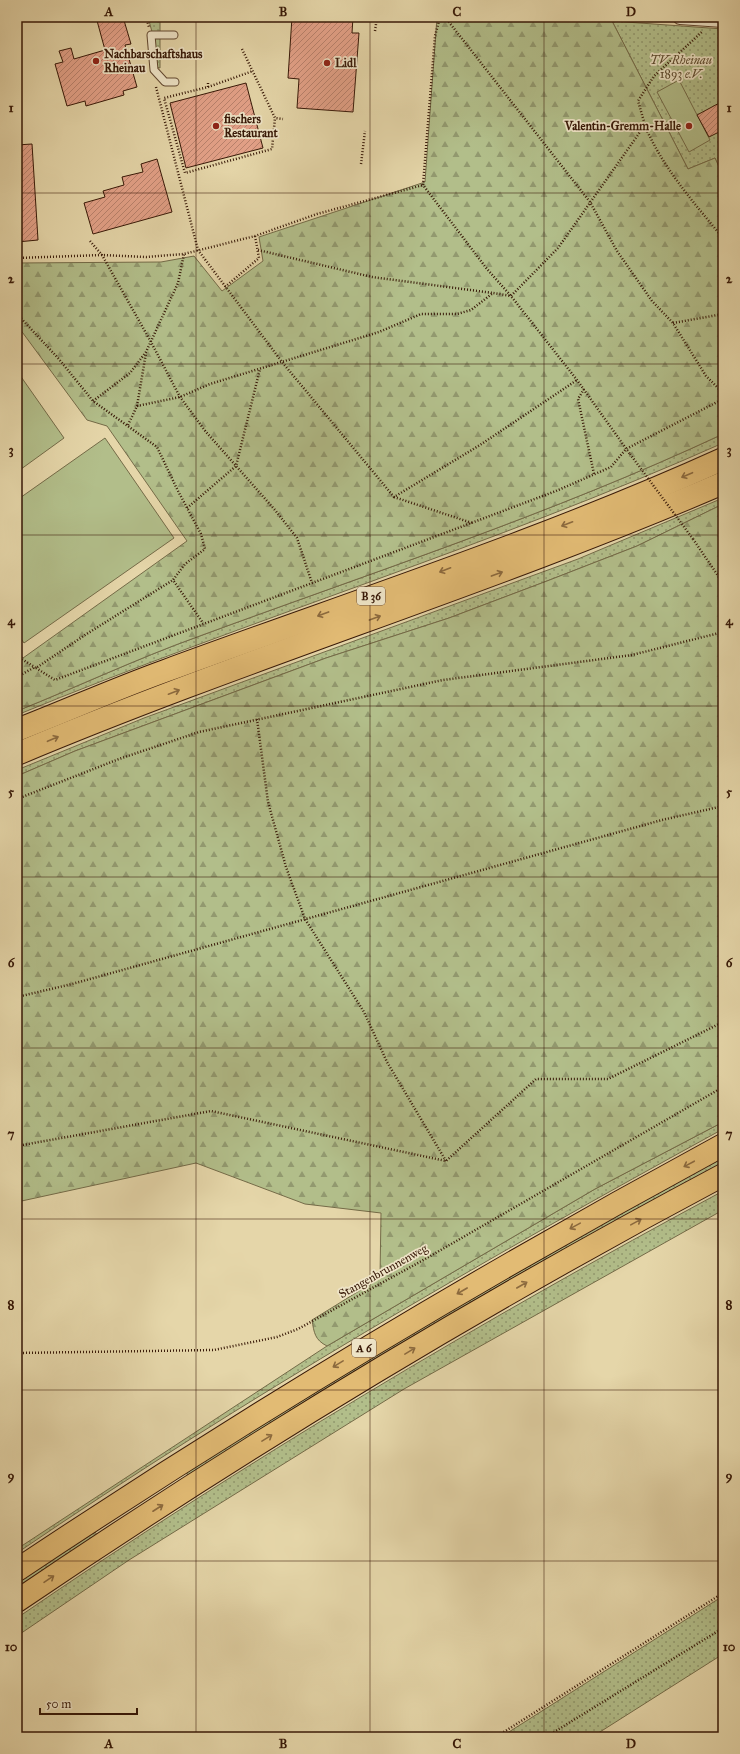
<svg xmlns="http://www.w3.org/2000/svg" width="740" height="1754" font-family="'IM FELL Great Primer',serif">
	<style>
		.green { fill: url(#green-dots); stroke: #746b48 }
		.forest { fill: url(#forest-firs); stroke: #746b48 }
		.pitch { fill: #b2be8a; stroke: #746b48 }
		.building { fill: url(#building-hatch); stroke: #371807 }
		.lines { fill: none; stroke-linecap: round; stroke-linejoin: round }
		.lane-casing { stroke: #624830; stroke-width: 9 }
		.street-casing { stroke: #624830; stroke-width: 16 }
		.highway-casing { stroke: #371807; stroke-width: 24 }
		.path { stroke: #371807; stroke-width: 2.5; stroke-dasharray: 1 2; stroke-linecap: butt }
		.lane { stroke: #eee4c7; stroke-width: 7 }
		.street { stroke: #eee4c7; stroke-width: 14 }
		.highway { stroke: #e2bb74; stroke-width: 22 }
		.path-bridge { stroke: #371807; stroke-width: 2.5; stroke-dasharray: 1 2; stroke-linecap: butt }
		.oneway { stroke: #8c6a3e }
		.grid { fill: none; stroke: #371807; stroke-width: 1; stroke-opacity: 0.55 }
		.poi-dot { fill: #8f2418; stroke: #eee4c7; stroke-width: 1.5 }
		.labels { text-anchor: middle; stroke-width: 3.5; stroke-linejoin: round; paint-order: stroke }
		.shield { fill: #eee4c7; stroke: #6e5541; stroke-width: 1 }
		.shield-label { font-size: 11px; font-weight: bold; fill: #371807 }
		.poi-label { font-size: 12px; font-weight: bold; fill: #371807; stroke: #eee4c7; text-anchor: start }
		.park-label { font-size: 12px; font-style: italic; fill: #5c4a2e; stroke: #eee4c7 }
		.street-label { font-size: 12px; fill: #371807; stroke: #eee4c7 }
		.neatline { fill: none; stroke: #371807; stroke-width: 1.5 }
		.grid-label { font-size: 13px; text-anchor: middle; font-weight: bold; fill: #371807 }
	</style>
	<defs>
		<pattern id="green-dots" width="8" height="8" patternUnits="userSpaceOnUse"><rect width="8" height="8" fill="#b2be8a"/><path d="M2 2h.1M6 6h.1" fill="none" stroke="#92996f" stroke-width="1.8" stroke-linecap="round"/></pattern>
		<pattern id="forest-firs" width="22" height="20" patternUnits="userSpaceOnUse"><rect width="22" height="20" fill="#b2be8a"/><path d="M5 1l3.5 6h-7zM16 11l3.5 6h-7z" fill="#92996f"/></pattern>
		<pattern id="building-hatch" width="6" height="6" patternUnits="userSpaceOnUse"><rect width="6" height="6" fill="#e3a188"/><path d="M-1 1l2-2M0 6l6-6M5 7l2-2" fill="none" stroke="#b9826d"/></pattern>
	</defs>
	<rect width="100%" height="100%" fill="#e5d6a9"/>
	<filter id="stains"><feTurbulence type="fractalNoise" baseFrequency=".005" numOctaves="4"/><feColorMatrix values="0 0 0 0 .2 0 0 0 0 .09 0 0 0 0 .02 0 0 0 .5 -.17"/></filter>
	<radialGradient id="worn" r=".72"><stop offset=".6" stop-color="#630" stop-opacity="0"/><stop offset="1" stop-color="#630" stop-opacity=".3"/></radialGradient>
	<g class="green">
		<path d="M 148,17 L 160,17 L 160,68 L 156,67 L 152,52 L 155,43 Z"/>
		<path d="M 612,21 L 723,29 L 723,176 L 715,158 L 688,169 Z"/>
		<path d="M 723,434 L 723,443 C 492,546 250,619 17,715 L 17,711 C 77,687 136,659 197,637 C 373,572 552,514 723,434 Z"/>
		<path d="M 723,498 L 723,504 L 637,546 L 547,581 L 449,618 L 326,658 L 75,751 L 17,776 L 17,770 L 144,718 L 578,559 Z"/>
		<path d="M 723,1122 L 723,1129 C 482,1261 244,1398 17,1553 L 17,1549 L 327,1346 L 595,1189 Z"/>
		<path d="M 723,1155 L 723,1163 L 660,1197 L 188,1477 L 186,1470 L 418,1327 Z"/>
		<path d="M 723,1191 L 723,1210 L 404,1389 L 129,1560 L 17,1636 L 17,1618 C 244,1462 481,1321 723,1191 Z"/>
		<path d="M 95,1532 L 98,1536 L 17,1590 L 17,1581 Z"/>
		<path d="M 723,1596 L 723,1654 L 592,1737 L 501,1737 Z"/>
	</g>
	<g class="forest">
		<path d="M 437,17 L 543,17 L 612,21 L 688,169 L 715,158 L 723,176 L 723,434 C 552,514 373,572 197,637 C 136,659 77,687 17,711 L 17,651 L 23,658 L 187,541 L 107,426 L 87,420 L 17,325 L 17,263 L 161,262 L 194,256 L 222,291 L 263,261 L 259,237 L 425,182 Z"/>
		<path d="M 723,504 L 723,1122 L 595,1189 L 327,1346 C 315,1340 314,1333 312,1320 L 380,1278 L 381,1213 L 305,1204 L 196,1163 L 17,1202 L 17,776 L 75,751 L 326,658 L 449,618 L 547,581 L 637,546 Z"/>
	</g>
	<g class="pitch">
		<path d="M 679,80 L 710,140 L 689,152 L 657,92 Z"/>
		<path d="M 17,371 L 64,438 L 17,472 Z"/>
		<path d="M 105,438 L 174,538 L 24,643 L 17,633 L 17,500 Z"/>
	</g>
	<g class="building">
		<path d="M 96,17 L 123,17 L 131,44 L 125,45 L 137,87 L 123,91 L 124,95 L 86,106 L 85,101 L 67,106 L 55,64 L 63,62 L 59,51 L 71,48 L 74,59 L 105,50 Z"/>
		<path d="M 292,17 L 353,17 L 352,33 L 359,33 L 353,112 L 297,108 L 299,79 L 288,78 Z"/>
		<path d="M 246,83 L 263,148 L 186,168 L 170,103 Z"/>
		<path d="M 723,101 L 723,130 L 709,137 L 697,115 Z"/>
		<path d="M 32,144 L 38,240 L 17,242 L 17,145 Z"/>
		<path d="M 157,159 L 172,212 L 93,234 L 84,203 L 105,197 L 103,191 L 124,185 L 122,177 L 143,172 L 141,164 Z"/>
	</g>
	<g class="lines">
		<defs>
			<path id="lane" d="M 174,35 L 151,35 L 154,70 L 165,82 L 175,82"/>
			<path id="street" d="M 680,17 L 723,20"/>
			<g id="highway">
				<path d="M 17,730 C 66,711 115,689 165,671 C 352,602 542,541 723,459"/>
				<path d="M 17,754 C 250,656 491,583 723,483"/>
				<path d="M 17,1570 C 246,1417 481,1276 723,1145"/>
				<path d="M 17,1601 C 244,1447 480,1304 723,1175"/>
			</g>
		</defs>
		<use href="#lane" class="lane-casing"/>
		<use href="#street" class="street-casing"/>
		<use href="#highway" class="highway-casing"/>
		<g class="path">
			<path d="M 146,17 L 149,27"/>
			<path d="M 440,17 L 435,36 L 423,185 L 487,269 L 511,296 L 577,380 L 630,454"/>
			<path d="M 445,17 L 590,202 L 617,251 L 652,301 L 673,323 L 706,376 L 723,393"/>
			<path d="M 375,31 L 377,17"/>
			<path d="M 242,49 L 275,118 L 283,119"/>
			<path d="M 208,83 L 208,87 L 164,98 L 185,173 L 272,149 L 275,118"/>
			<path d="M 156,87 L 198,250 L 282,362 L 394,497 L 480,445 L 577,380"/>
			<path d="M 208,87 L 253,71"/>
			<path d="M 645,126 C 663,168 694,203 723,238"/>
			<path d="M 361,164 L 365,131"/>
			<path d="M 90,241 L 102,255 L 151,342 L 180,397 L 206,432 L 275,510 L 297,538 L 312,583"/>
			<path d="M 258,250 L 372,277 L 493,293"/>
			<path d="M 17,258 L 102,255 L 146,257 L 184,254 L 255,236 L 317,214 L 423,185"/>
			<path d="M 225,287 L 259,258 L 255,236"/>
			<path d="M 17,314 L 58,358 L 93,401 L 157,447 L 178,491 L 201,534 L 205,549 L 185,564 L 173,580 L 203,623"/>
			<path d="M 673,323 L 723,314"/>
			<path d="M 584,389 L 578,399 L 594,474"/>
			<path d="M 93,401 L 130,373 L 146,352 L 178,283 L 184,254"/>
			<path d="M 137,406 L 180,397 L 210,384 L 379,332 L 421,314 L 457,314 L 471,310 L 493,293 L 511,296 L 558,248 L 645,125 L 638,101 L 654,76 L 703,31"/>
			<path d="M 128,425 L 137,406 L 146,353"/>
			<path d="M 394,497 L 472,523"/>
			<path d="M 187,508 L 236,466 L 260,369"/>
			<path d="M 693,539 L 723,583"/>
			<path d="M 17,656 L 36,668 L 85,635 L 173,580"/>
			<path d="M 36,668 L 55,680 L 556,491 L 611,467 L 626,449 L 723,399"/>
			<path d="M 17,677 L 35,667"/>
			<path d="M 257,719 L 268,802 L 286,867 L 305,919 L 364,1012 L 387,1062 L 446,1161"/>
			<path d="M 17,799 L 119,759 L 199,732 L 443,680 L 632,655 L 723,632"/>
			<path d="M 17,997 L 72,984 L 662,820 L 723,806"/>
			<path d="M 17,1146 L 211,1111 L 446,1161 L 536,1079 L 608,1079 L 723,1022"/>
			<path d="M 17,1353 L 214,1350 L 277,1337 L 298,1329 L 427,1258 L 723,1087"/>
			<path d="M 496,1737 L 723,1593"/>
			<path d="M 546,1737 L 723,1628"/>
		</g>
		<use href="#lane" class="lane"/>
		<use href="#street" class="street"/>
		<use href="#highway" class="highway"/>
		<path class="path-bridge" d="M 630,454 L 693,539"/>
	</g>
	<defs><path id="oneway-shaft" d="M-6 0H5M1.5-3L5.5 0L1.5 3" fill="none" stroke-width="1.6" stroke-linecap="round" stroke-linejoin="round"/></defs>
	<g class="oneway">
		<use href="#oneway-shaft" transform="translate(687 475) rotate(157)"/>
		<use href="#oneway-shaft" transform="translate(567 524) rotate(159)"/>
		<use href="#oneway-shaft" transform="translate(445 570) rotate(159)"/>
		<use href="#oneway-shaft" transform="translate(497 574) rotate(-20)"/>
		<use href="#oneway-shaft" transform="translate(323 614) rotate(160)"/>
		<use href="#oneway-shaft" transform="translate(375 618) rotate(-20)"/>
		<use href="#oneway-shaft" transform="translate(174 692) rotate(-21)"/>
		<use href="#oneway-shaft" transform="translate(53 739) rotate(-23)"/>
		<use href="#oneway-shaft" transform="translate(689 1164) rotate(152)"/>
		<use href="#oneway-shaft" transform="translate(636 1222) rotate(-29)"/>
		<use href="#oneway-shaft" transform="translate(575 1226) rotate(151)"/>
		<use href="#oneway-shaft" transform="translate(522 1285) rotate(-30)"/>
		<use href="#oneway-shaft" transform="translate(462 1291) rotate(150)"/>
		<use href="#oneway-shaft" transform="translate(410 1351) rotate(-31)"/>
		<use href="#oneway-shaft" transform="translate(338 1364) rotate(149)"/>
		<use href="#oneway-shaft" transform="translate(267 1438) rotate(-32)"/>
		<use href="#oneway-shaft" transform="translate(158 1508) rotate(-33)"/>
		<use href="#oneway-shaft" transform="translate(49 1579) rotate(-34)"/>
	</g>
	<path class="grid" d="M 196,17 L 196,1737M 370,17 L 370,1737M 544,17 L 544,1737M 17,193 L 723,193M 17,364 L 723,364M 17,535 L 723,535M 17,706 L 723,706M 17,877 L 723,877M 17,1048 L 723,1048M 17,1219 L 723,1219M 17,1390 L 723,1390M 17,1561 L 723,1561"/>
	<g class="poi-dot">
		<circle cx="96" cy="61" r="4"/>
		<circle cx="327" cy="63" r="4"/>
		<circle cx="216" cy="126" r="4"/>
		<circle cx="689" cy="126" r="4"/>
	</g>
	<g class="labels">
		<g class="shield">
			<rect x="357" y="587" width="28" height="18" rx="3"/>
			<rect x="352" y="1339" width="24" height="18" rx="3"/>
		</g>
		<g class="shield-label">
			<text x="371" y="600">B 36</text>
			<text x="364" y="1352">A 6</text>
		</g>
		<g class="poi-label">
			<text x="104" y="58">Nachbarschaftshaus<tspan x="104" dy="14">Rheinau</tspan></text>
			<text x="335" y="67">Lidl</text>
			<text x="224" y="123">fischers<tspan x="224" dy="14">Restaurant</tspan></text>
			<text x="681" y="130" text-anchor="end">Valentin-Gremm-Halle</text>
		</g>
		<g class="park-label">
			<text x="681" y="64">TV Rheinau<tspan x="681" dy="14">1893 e.V.</tspan></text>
		</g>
		<g class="street-label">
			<text transform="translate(383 1271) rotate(-29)" y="4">Stangenbrunnenweg</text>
		</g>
	</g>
	<rect width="740" height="1754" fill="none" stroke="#e5d6a9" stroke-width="44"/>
	<path d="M40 1708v6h97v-6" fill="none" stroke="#371807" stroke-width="2"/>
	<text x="46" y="1708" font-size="12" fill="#371807" stroke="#eee4c7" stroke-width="3" paint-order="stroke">50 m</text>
	<rect x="22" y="22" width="696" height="1710" class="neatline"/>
	<g class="grid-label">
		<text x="109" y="16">A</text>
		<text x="283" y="16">B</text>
		<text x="457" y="16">C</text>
		<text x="631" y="16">D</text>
		<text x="11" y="112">1</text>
		<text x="729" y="112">1</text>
		<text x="11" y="283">2</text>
		<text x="729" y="283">2</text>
		<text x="11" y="454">3</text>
		<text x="729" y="454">3</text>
		<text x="11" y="625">4</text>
		<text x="729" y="625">4</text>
		<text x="11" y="796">5</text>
		<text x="729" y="796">5</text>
		<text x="11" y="967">6</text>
		<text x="729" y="967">6</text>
		<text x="11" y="1138">7</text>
		<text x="729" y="1138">7</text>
		<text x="11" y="1309">8</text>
		<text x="729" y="1309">8</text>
		<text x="11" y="1480">9</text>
		<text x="729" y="1480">9</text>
		<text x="11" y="1651">10</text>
		<text x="729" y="1651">10</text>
		<text x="109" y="1748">A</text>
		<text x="283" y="1748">B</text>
		<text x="457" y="1748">C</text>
		<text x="631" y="1748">D</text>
	</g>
	<rect width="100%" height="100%" filter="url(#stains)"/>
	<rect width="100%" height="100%" fill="url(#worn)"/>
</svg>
